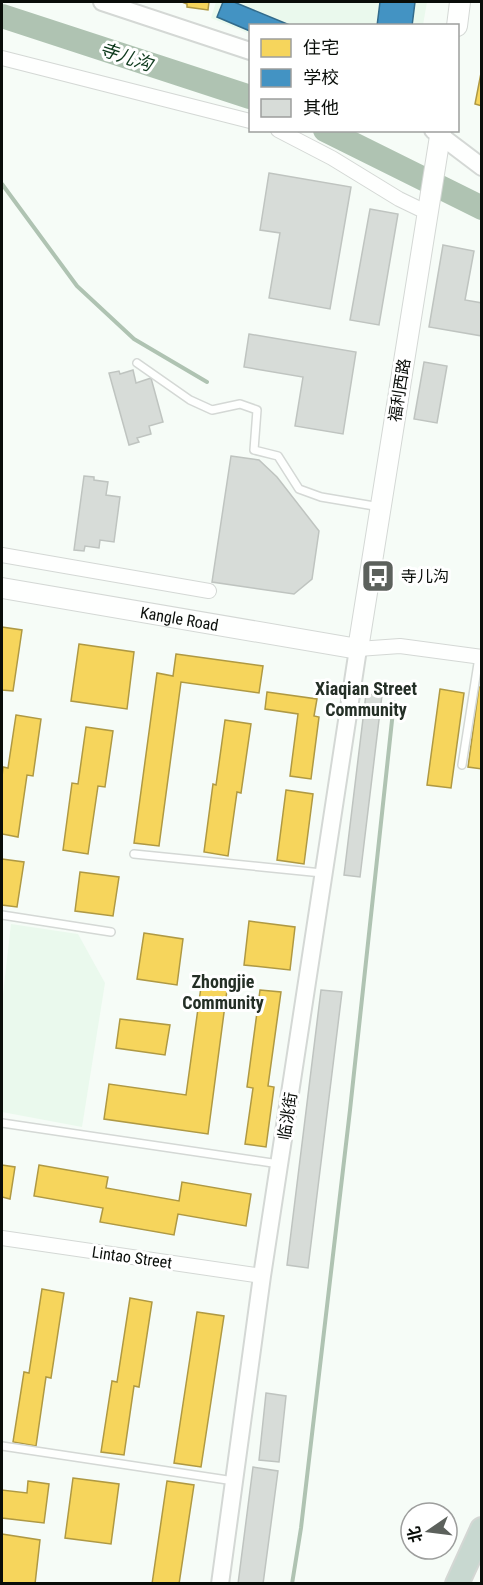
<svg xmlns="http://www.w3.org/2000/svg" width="483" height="1585" font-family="'Roboto Condensed','Noto Sans SC',sans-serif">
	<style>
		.built { fill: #eaf9ed }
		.homes { fill: #f6d55c; stroke: #af9943; stroke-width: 1.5 }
		.schools { fill: #4393c3; stroke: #326b8b; stroke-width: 1.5 }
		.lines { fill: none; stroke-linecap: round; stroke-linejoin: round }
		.stream { stroke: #afc3b2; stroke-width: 4 }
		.river { stroke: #afc3b2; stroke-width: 24 }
		.building { fill: #d7dcd8; stroke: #bfc4c0; stroke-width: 1.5 }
		.service-casing { stroke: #d4d8d5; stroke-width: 10 }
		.minor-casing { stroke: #d4d8d5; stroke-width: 16 }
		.tertiary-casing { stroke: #d4d8d5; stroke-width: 20 }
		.secondary-casing { stroke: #d4d8d5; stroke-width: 22 }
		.trunk-casing { stroke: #d4d7d4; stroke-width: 26 }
		.service { stroke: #fefffe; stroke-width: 7 }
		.minor { stroke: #fefffe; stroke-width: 14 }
		.tertiary { stroke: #fefffe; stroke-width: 16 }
		.secondary { stroke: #fefffe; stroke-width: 20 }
		.trunk { stroke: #c8d8d0; stroke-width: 22 }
		.labels { text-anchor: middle; stroke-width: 6; stroke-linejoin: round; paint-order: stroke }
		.street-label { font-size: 16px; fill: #090d09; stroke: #fff }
		.poi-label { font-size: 16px; fill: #090d09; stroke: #fff; text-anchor: start }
		.water-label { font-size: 18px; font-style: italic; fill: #0c381b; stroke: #fff }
		.neighbourhood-label { font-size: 18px; font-weight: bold; fill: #242f26; stroke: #fff }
	</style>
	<rect width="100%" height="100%" fill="#f6fcf7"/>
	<g class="built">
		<path d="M 216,2 L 427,2 L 423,25 L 250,26 L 250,34 L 211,18 Z"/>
		<path d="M 11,924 L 78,934 L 105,983 L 82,1127 L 2,1112 L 2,1003 Z"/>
	</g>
	<g class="homes">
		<path d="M 182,2 L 209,2 L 208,10 L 187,7 L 187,4 Z"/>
		<path d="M 482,68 L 482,106 L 475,104 Z"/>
		<path d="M 2,627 L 22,630 L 13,691 L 2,690 Z"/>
		<path d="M 79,644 L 134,652 L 127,709 L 71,701 Z"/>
		<path d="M 176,654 L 263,666 L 259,693 L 181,682 L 159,846 L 134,843 L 157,673 L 173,676 Z"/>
		<path d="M 479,687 L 482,687 L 482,769 L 468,767 Z"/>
		<path d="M 440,689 L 464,693 L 451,788 L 427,785 Z"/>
		<path d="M 267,692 L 317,699 L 314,716 L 319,717 L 311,779 L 290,776 L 298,714 L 265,709 Z"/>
		<path d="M 16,715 L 41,719 L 33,776 L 27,775 L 18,837 L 2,834 L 2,777 L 3,767 L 8,768 Z"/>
		<path d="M 225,720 L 251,724 L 241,793 L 237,792 L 228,856 L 204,852 L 213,784 L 216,785 Z"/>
		<path d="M 86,727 L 113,731 L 105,787 L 98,786 L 88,854 L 63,850 L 72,783 L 78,784 Z"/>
		<path d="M 286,790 L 313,794 L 304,864 L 277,860 Z"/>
		<path d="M 2,859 L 24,862 L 17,907 L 2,905 Z"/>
		<path d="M 80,872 L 119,877 L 113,916 L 75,911 Z"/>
		<path d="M 249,921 L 295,927 L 290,970 L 244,965 Z"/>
		<path d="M 144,933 L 183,939 L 177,985 L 137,979 Z"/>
		<path d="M 201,987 L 227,990 L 208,1134 L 104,1119 L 109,1084 L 186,1095 Z"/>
		<path d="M 260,990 L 281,992 L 268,1086 L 274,1087 L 266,1147 L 245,1144 L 253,1088 L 247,1087 Z"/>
		<path d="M 120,1019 L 170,1025 L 165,1055 L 116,1048 Z"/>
		<path d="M 2,1165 L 15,1167 L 10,1199 L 2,1197 Z"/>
		<path d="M 39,1165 L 108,1177 L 106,1188 L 179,1201 L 182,1182 L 251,1194 L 246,1226 L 178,1214 L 174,1235 L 100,1222 L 103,1208 L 34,1196 Z"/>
		<path d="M 42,1289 L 64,1293 L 51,1378 L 46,1377 L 36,1446 L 13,1442 L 24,1372 L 29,1373 Z"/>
		<path d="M 130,1298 L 152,1302 L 139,1387 L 134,1386 L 124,1455 L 101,1452 L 112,1381 L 117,1382 Z"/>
		<path d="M 197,1312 L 224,1316 L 201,1467 L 174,1463 Z"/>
		<path d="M 73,1478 L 119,1484 L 111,1544 L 65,1538 Z"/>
		<path d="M 28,1481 L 49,1484 L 44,1523 L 2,1518 L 2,1490 L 27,1493 Z"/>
		<path d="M 167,1481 L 194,1485 L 179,1584 L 152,1584 Z"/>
		<path d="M 2,1534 L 40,1540 L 35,1584 L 2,1584 Z"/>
	</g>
	<g class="schools">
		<path d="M 223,2 L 234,2 L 292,26 L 250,26 L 250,31 L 217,17 Z"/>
		<path d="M 380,2 L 415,2 L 412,26 L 377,26 Z"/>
	</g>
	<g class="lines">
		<g class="stream">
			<path d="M 2,184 L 77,286 L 134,339 L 207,382"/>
			<path d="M 292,1584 L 301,1528 L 350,1110 L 394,702"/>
		</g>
		<g class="river">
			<path d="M 2,16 L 250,97"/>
			<path d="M 325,130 L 482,208"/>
		</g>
	</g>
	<g class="building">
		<path d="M 269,173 L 351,187 L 330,309 L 269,298 L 280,233 L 260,230 Z"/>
		<path d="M 370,209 L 398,214 L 379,325 L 350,320 Z"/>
		<path d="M 443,245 L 474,251 L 465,300 L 482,303 L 482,336 L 429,327 Z"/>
		<path d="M 249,334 L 356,352 L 343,434 L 295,426 L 303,377 L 244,367 Z"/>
		<path d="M 424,362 L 447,366 L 437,423 L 414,419 Z"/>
		<path d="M 133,370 L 136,383 L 151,378 L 163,422 L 149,426 L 151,434 L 137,438 L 139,442 L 129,445 L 109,373 L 119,371 L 120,374 Z"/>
		<path d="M 231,456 L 259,460 L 277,477 L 319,531 L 312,579 L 294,594 L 212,582 Z"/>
		<path d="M 84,476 L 94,477 L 94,480 L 108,482 L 106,495 L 120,497 L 114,542 L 100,540 L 99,548 L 85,546 L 84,551 L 74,550 Z"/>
		<path d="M 366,694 L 382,695 L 360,877 L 344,875 Z"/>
		<path d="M 321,990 L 342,992 L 308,1268 L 287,1265 Z"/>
		<path d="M 266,1393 L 286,1396 L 279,1462 L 259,1460 Z"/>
		<path d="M 253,1467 L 278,1471 L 263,1584 L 238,1584 Z"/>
	</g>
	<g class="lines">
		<defs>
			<g id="service">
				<path d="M 137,363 L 190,400 L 212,410 L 240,404 L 257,410 L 254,450 L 278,456 L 299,489 L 321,497 L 380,507"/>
				<path d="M 462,765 L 479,657"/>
				<path d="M 134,854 L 322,873"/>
				<path d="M 2,915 L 111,932"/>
				<path d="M 2,1123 L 279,1164"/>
				<path d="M 2,1446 L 234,1481"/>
			</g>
			<g id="minor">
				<path d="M 2,58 L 250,121"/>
				<path d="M 278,130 L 332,158 L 399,199 L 428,213"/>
				<path d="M 2,555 L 209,591"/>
				<path d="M 358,649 L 400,646 L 482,657"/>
				<path d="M 2,1238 L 262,1276"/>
			</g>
			<g id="tertiary">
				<path d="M 102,2 L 250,51"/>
				<path d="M 433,130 L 482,167"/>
				<path d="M 220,1584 L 262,1276 L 358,649"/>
			</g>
			<g id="secondary">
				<path d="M 457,26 L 460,2"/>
				<path id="s1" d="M 2,588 L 358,649 L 441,130"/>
			</g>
			<path id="trunk" d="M 457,1584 L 482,1529"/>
		</defs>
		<use href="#service" class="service-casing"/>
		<use href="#minor" class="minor-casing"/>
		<use href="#tertiary" class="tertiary-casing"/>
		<use href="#secondary" class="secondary-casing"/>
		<use href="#trunk" class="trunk-casing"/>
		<use href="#service" class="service"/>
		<use href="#minor" class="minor"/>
		<use href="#tertiary" class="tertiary"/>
		<use href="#secondary" class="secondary"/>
		<use href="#trunk" class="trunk"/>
	</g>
	<defs>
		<symbol id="bus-square" viewBox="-11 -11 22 22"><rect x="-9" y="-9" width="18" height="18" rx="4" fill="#5c615c" stroke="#fff"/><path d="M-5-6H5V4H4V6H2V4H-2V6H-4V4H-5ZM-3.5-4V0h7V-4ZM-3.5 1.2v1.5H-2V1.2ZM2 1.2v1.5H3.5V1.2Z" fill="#fff"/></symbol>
	</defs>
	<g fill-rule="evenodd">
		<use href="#bus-square" x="359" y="557" width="38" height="38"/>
	</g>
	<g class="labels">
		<g class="street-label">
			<text transform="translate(399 390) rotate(-81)" y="6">福利西路</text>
			<text dy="6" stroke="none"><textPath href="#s1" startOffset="180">Kangle Road</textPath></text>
			<text transform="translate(287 1116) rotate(-81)" y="6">临洮街</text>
			<text transform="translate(132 1257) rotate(8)" y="6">Lintao Street</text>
		</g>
		<g class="poi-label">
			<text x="401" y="582">寺儿沟</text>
		</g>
		<g class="water-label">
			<text transform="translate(126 57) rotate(18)" y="6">寺儿沟</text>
		</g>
		<g class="neighbourhood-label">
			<text x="366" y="695">Xiaqian Street<tspan x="366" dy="21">Community</tspan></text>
			<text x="223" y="988">Zhongjie<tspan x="223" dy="21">Community</tspan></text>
		</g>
	</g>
	<rect width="483" height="1585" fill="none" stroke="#090d09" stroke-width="6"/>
	<rect x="249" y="24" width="210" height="108" fill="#ffffff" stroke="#9d9e9d" stroke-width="1.5"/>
	<rect x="261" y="39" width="30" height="18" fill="#f6d55c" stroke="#9d9e9d" stroke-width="1.5"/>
	<text x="303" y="54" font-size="18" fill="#090d09">住宅</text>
	<rect x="261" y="69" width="30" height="18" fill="#4393c3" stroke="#9d9e9d" stroke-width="1.5"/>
	<text x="303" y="84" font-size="18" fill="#090d09">学校</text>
	<rect x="261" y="99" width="30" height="18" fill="#d7dcd8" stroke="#9d9e9d" stroke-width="1.5"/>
	<text x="303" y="114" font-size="18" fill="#090d09">其他</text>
	<g transform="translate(429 1531) rotate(256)"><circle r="28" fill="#ffffff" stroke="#9d9e9d" stroke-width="1.5"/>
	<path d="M0-4.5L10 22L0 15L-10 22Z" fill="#5c615c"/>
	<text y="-9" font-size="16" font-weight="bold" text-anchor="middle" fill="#090d09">北</text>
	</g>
</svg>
